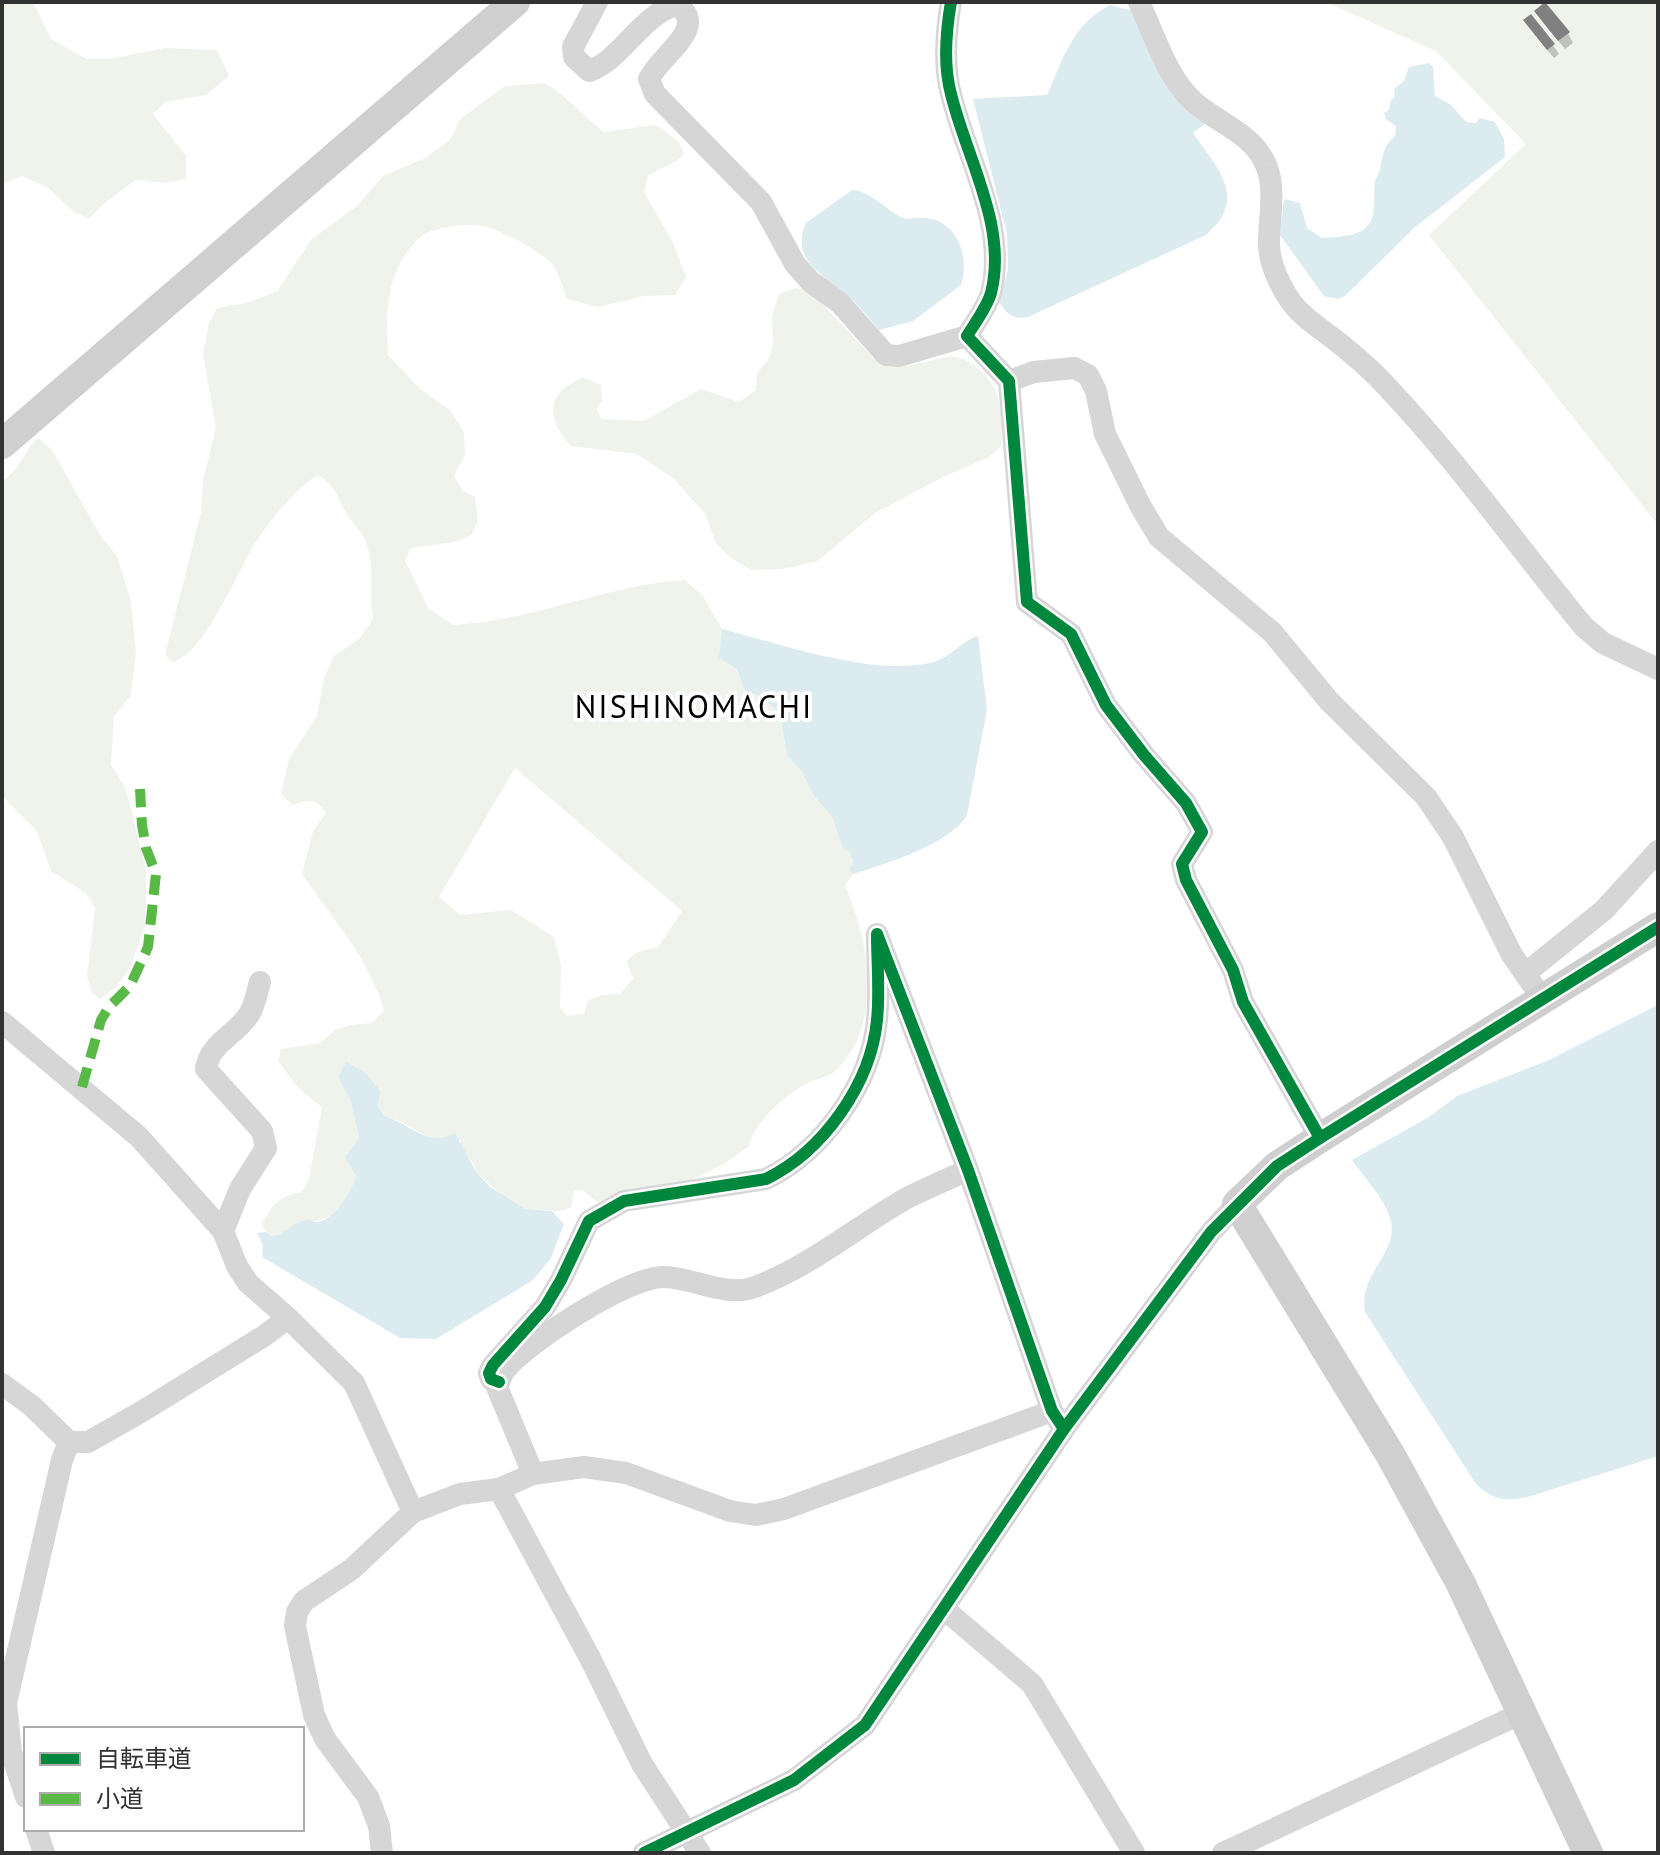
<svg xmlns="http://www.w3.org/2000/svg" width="1660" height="1855" font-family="'PT Sans','Noto Sans JP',sans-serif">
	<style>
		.green { fill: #f0f3ec; fill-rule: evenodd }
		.water { fill: #dbebf0 }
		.shadow { fill: #0003 }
		.building { fill: #808080 }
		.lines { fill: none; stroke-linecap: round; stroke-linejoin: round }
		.street { stroke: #d6d6d6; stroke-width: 22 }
		.secondary { stroke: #cfcfcf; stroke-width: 30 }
		.quiet { stroke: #58b947; stroke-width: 10; stroke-dasharray: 20 10; stroke-linecap: butt }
		.cycleway-casing { stroke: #fff; stroke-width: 17 }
		.cycleway { stroke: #00873e; stroke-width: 12 }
		.labels { text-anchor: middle; stroke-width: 8; stroke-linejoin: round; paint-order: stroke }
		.quarter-label { font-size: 32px; letter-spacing: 2px; fill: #000; stroke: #fff }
	</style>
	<rect width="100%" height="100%" fill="#fff"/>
	<g class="green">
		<path d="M 2,2 L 33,2 L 51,39 L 87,59 L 110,59 L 164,48 L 217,50 L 229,76 L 206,95 L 165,102 L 153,114 L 186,156 L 186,179 L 166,183 L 136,180 L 107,201 L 89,218 L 75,213 L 49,188 L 22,176 L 2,184 Z"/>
		<path d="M 1325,2 L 1658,2 L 1658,525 L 1429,235 L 1526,144 L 1436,51 Z"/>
		<path d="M 545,83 C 568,97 583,116 604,132 L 656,125 L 679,142 L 684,154 L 677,161 L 648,175 L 644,192 L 674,245 L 686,277 L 675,295 L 644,296 L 598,307 L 567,299 C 563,288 559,274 553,265 C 544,253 497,228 483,226 C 466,223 430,227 418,239 C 385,273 386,311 388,355 L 419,388 L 451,411 L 464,432 L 465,454 L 454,476 L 463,491 L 475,497 L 478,521 L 471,535 L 455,542 L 411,548 L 405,561 L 428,608 L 453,625 C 533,621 606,585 685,580 L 703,596 L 722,629 L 720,658 L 737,669 L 744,689 L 763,698 L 780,714 L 787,756 L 801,770 L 814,796 L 833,818 L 842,847 L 850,853 L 853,861 L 849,869 L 853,874 L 845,886 C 870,941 884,1027 834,1072 C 826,1078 815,1079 806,1084 C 784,1096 754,1122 749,1146 L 722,1165 L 675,1187 L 597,1202 L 583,1190 L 574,1191 L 571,1207 L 562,1211 L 525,1209 L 510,1202 L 477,1173 L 473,1163 L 461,1149 L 461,1140 L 431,1139 L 400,1121 L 383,1116 L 378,1106 L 379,1091 L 366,1073 L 338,1077 L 351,1102 L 359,1138 L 345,1157 L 356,1176 L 353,1187 L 334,1215 L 272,1236 L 265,1232 L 262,1223 C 273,1204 279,1196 302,1192 L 309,1179 L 322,1107 L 298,1088 L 278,1061 L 281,1049 L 320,1043 L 335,1030 L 350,1025 L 372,1023 L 384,1010 C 369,958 332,918 302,874 L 313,831 L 326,813 C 317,798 306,800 292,805 L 281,794 L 289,759 L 317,716 L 324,678 L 334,656 L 360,638 L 373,619 C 369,592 376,564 364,538 C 360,529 351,522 346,513 C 338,496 334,483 317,475 C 291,494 271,518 254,545 C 236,574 206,652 173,662 L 165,655 L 201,512 L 203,480 L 216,427 L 203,354 L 209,323 L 217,308 L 246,303 L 277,291 L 312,239 L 358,205 L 383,176 L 425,158 L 450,140 L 461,118 L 505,86 ZM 515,768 L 682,911 L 658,947 L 635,953 L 627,961 L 633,979 L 620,994 L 603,995 L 588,1000 L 584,1014 L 567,1016 L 560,1008 L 561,965 L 554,937 L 511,910 L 460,915 L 439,897 Z"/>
		<path d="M 796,288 L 810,291 L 880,365 C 903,371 924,361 947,357 C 956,355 968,360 975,366 C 1004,390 1001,410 1002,445 L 989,457 L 945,476 L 875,513 L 818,561 L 783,569 L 751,570 L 731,558 L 715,542 L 706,515 L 673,478 L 637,454 L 571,446 C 558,432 545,411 560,392 C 565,386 576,382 583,377 L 601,385 L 602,400 L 597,409 L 601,419 L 644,421 L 701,389 L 739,402 L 756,390 L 757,373 L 768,360 L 773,346 L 772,316 L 779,294 Z"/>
		<path d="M 38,438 L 52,450 L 100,535 L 117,556 L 131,601 L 136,653 L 131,695 L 114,717 L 111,765 L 126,789 L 146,870 L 146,923 L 129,970 L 115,988 L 100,999 L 92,993 L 87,976 L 95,908 L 86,893 L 51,871 L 37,831 L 2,796 L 2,481 C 21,470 23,451 38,438 Z"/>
	</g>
	<g class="water">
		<path d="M 1110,5 L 1134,11 L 1207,122 L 1193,133 C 1217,168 1249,198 1206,235 L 1028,317 C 1013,320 1007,314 999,302 L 1008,270 L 1007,234 L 973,99 L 1047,95 C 1064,57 1072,25 1110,5 Z"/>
		<path d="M 1429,63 L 1433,67 L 1435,96 L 1451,105 L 1466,122 L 1476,123 L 1480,118 L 1495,122 L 1504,139 L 1505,157 L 1414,228 L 1345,296 L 1338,299 L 1324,296 L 1280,235 L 1284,199 L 1300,203 L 1307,228 L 1322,238 C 1334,237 1348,237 1359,232 C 1380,223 1372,198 1375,181 C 1376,177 1379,174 1380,169 C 1383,155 1383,147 1395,136 L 1396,126 L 1386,119 L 1384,113 L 1389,110 L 1390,102 L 1395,96 L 1394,89 L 1404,81 L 1409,67 Z"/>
		<path d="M 852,190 C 869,190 885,209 901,217 C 909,221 916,217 925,218 C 958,220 970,258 961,285 L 913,321 L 879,330 C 868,317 858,304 844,293 C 821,274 790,258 806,223 Z"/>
		<path d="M 722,629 C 780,644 871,676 930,663 C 952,658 960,641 978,636 L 987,710 L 967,815 C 951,844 885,864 853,874 L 849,870 L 853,861 L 850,853 L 842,847 L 833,818 L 814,796 L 801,770 L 787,756 L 780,714 L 763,698 L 744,689 L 737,669 L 719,658 Z"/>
		<path d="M 1658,1005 L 1658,1456 L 1531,1496 C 1508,1502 1493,1501 1476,1484 L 1365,1312 C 1358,1272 1401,1252 1390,1218 C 1383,1196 1365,1179 1352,1160 L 1429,1117 L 1457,1096 L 1549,1060 Z"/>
		<path d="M 346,1062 L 366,1073 L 380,1091 L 378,1106 L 384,1116 C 409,1123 429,1149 455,1133 L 477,1173 L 490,1187 L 525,1209 L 552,1211 L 564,1224 L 551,1258 L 533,1280 L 436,1339 L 400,1338 L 262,1257 L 263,1245 L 257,1233 L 265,1232 L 272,1236 C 285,1234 292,1223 305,1220 C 314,1218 308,1222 317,1222 C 334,1221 352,1191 356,1176 L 345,1157 L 359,1138 L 351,1102 L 338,1077 Z"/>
	</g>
	<g class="shadow">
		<path d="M 1542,21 L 1568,33 L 1573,43 L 1565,49 Z"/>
		<path d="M 1531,30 L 1553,45 L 1559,54 L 1554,58 Z"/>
	</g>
	<g class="building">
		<path d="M 1545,2 L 1570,32 L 1558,41 L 1534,11 Z"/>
		<path d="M 1531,14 L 1555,44 L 1547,50 L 1523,20 Z"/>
	</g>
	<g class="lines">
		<g class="street">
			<path d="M 597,2 L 573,47 L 574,57 L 589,71 C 622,60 640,15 677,5 C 710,27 660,55 649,79 L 655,94 L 761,202 L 795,264 L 811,282 L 840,303 L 886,355 L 899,356 L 967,336"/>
			<path d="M 951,2 C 946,31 943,65 951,94 C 966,157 1008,226 991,293 C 987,307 975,323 967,336 L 1009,381 L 1027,602 L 1071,634 L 1106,705 L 1144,755 L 1186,803 L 1202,832 L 1182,864 L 1186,880 L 1233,970 L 1243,1002 L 1320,1138"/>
			<path d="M 1139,2 C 1154,34 1167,78 1194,102 C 1217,123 1253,133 1266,165 C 1276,188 1269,218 1269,243 C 1269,260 1277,279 1286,294 C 1297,314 1317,326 1334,339 C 1353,354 1372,370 1388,388 C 1459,463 1518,547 1584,627 L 1603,643 L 1658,669"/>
			<path d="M 1009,381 L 1034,372 L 1074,368 L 1088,375 L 1096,391 L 1105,434 L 1141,507 L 1159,537 L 1272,632 L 1329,701 L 1426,797 L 1453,837 L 1512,955 L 1542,998"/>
			<path d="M 1526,973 L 1604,910 L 1658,851"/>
			<path d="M 2,1022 L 139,1137 L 223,1231 L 237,1266 L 248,1283 L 288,1318 L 354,1383 L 413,1512"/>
			<path d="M 223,1231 L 240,1189 L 266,1148 L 262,1131 L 206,1069 C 209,1043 238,1034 250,1013 C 255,1004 257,992 260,982"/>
			<path d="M 499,1382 L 491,1379 L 489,1373 L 493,1365 L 545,1307 L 561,1280 L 589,1221 L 624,1201 L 766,1179 C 823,1151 871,1084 877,1020 C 880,992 877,962 877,934 L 968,1170 L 1052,1411 L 1064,1429"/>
			<path d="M 2,1384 L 32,1406 L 69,1442 L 88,1442 L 141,1412 L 264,1336 L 288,1318"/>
			<path d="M 533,1474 L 497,1387 C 500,1382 501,1375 505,1370 C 527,1342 631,1275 665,1277 C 695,1278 726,1298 755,1287 C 811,1266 856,1227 907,1198 C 927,1188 948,1179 968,1170"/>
			<path d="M 499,1489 L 591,1660 L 642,1764 L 700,1853"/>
			<path d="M 943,1608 L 1032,1684 L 1134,1853"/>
			<path d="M 26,1797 L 11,1752 L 6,1703 L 62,1460 L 69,1442"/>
			<path d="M 36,1829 L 44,1853"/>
			<path d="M 382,1853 L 379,1826 L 368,1797 L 325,1739 L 314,1715 L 295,1626 L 297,1612 L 304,1601 L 352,1569 L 413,1512 L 460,1494 L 499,1489 L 533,1474 L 584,1467 L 626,1473 L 730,1511 L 756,1515 L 784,1509 L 1052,1411"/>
			<path d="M 644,1853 L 794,1780 L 865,1725 L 1064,1429 L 1211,1232 L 1237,1204"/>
			<path d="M 1223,1853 L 1522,1713"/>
		</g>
		<g class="secondary">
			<path d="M 2,444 L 515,2"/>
			<path d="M 1588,1853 L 1460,1582 L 1390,1454 L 1237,1204 L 1277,1166 L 1320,1138 L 1658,927"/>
		</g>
		<path class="quiet" d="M 82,1087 L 101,1020 L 109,1007 L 130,986 L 148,947 L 156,874 L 146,848 L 142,825 L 140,789"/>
		<defs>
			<g id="cycleway">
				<path d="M 951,2 C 946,31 943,65 951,94 C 966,157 1008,226 991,293 C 987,307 975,323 967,336 L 1009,381 L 1027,602 L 1071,634 L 1106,705 L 1144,755 L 1186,803 L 1202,832 L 1182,864 L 1186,880 L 1233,970 L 1243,1002 L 1320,1138"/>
				<path d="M 499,1382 L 491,1379 L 489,1373 L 493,1365 L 545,1307 L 561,1280 L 589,1221 L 624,1201 L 766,1179 C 823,1151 871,1084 877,1020 C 880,992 877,962 877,934 L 968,1170 L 1052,1411 L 1064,1429"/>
				<path d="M 644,1853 L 794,1780 L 865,1725 L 1064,1429 L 1211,1232 L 1277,1166 L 1320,1138 L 1658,927"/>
			</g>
		</defs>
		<use href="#cycleway" class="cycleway-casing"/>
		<use href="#cycleway" class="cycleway"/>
	</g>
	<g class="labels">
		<g class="quarter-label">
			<text x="694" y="718">NISHINOMACHI</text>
		</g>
	</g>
	<rect width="1660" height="1855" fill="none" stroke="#323232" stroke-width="8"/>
	<rect x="24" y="1727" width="280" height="104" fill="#ffffff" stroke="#adadad" stroke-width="2"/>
	<rect x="40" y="1753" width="40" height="12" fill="#00873e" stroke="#adadad" stroke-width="2"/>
	<text x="96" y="1767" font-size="24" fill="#323232">自転車道</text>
	<rect x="40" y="1793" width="40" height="12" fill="#58b947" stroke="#adadad" stroke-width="2"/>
	<text x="96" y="1807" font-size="24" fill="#323232">小道</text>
</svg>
